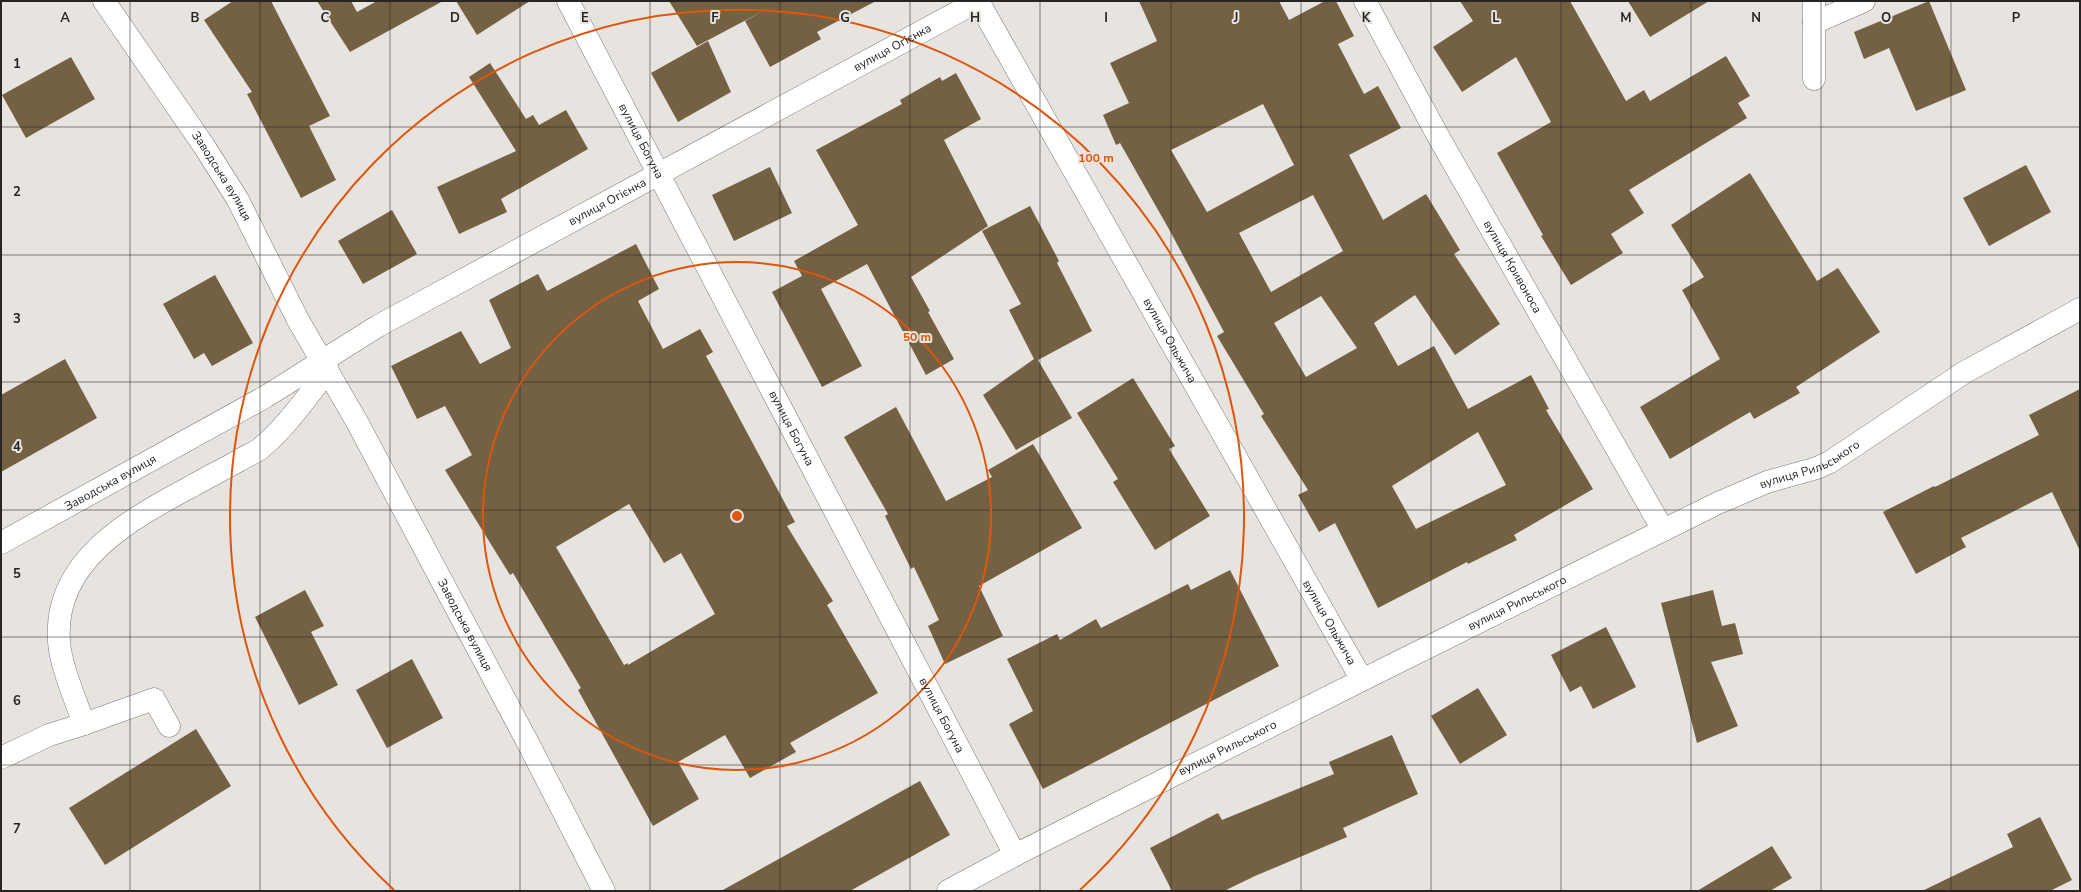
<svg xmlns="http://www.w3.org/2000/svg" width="2081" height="892" font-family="'Nunito Sans',sans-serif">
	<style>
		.building { fill: #746043; fill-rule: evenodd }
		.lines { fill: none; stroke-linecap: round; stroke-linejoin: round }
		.minor-casing { stroke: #7c7a76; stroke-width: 23 }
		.minor { stroke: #fff; stroke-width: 22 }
		.grid { fill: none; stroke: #262523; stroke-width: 1; stroke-opacity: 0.55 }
		.ring { fill: none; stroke: #de560d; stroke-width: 2 }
		.labels { text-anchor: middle; stroke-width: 4; stroke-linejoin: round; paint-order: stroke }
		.street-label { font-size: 12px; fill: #262523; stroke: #e7e4e0 }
		.grid-label { font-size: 13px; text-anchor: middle; font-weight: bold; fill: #262523; stroke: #e7e4e0; stroke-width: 4; stroke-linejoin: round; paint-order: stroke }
		.centre { fill: #de560d; stroke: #e7e4e0; stroke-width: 2 }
		.ring-label { font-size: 12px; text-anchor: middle; font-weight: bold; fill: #de560d; stroke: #e7e4e0; stroke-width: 4; stroke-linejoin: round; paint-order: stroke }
	</style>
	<rect width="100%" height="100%" fill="#e7e4e0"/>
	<g class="building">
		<path d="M 233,1 L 271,1 L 330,116 L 309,126 L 336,180 L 301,198 L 247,94 L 252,92 L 204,20 Z"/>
		<path d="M 317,1 L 351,1 L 357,12 L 377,1 L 443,1 L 350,52 Z"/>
		<path d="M 456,1 L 530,1 L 477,35 Z"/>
		<path d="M 669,1 L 876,1 L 817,32 L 821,39 L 770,67 L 745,21 L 765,10 L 697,46 Z"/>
		<path d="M 1139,1 L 1279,1 L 1289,20 L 1325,1 L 1336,1 L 1354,36 L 1338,44 L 1364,94 L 1378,86 L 1401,128 L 1349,155 L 1383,220 L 1426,194 L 1460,250 L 1454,254 L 1500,324 L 1455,355 L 1415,295 L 1374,323 L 1398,366 L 1434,346 L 1468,409 L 1531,375 L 1549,409 L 1546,410 L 1593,489 L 1514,535 L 1517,540 L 1468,564 L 1467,562 L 1378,608 L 1335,523 L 1319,532 L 1298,495 L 1308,490 L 1261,416 L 1264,414 L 1217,336 L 1224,332 L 1170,231 L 1120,143 L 1116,145 L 1103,115 L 1129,103 L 1110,63 L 1157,41 ZM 1263,104 L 1294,165 L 1207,212 L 1171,150 ZM 1313,195 L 1343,251 L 1271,292 L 1239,233 ZM 1321,296 L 1357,348 L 1306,377 L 1274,323 ZM 1478,432 L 1506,485 L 1416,529 L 1392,486 Z"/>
		<path d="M 1460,1 L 1570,1 L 1626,101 L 1644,90 L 1650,101 L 1726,56 L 1750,96 L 1738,103 L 1747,118 L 1629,190 L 1644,213 L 1611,234 L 1623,253 L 1571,285 L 1541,236 L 1543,235 L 1497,153 L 1551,122 L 1516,57 L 1462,92 L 1433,47 L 1473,21 Z"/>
		<path d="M 1628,1 L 1709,1 L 1650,37 Z"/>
		<path d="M 1929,1 L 1966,90 L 1916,111 L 1889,48 L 1864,59 L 1854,32 Z"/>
		<path d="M 708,41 L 731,92 L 678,122 L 651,73 Z"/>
		<path d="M 71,57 L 95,99 L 26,138 L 2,95 Z"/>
		<path d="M 490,63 L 526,119 L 533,115 L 539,125 L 566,110 L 588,149 L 501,199 L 507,212 L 459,234 L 437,187 L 516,151 L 469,77 Z"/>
		<path d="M 956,73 L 981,119 L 944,140 L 988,226 L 911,277 L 930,311 L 928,312 L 954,359 L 926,375 L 867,264 L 821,289 L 862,366 L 822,387 L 772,292 L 802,276 L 794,261 L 858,225 L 816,150 L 902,104 L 900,100 L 940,77 L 942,81 Z"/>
		<path d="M 2026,165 L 2051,212 L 1989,246 L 1963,198 Z"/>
		<path d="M 770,167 L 792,213 L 734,241 L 712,195 Z"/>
		<path d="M 1750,173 L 1817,281 L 1838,268 L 1880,332 L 1796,387 L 1800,393 L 1754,419 L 1750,412 L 1670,459 L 1640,407 L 1720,359 L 1682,290 L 1704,277 L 1671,225 Z"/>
		<path d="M 1030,206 L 1059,261 L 1057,263 L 1092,331 L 1038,360 L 1072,418 L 1016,450 L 983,395 L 1034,359 L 1009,310 L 1021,304 L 982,231 Z"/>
		<path d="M 392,210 L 417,254 L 363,284 L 338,241 Z"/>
		<path d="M 636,244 L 659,289 L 638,301 L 663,349 L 700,329 L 713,352 L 706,356 L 795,522 L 787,526 L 833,601 L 827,605 L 878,693 L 790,743 L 796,752 L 750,778 L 725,735 L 678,762 L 699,799 L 653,826 L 578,690 L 581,688 L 513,573 L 510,575 L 445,470 L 472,455 L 445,406 L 417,419 L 391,366 L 461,331 L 480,364 L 511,348 L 489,300 L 538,274 L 547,291 ZM 629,504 L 664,563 L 681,553 L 715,614 L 628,665 L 628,663 L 624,665 L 556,547 Z"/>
		<path d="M 215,275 L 253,343 L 212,366 L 204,353 L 194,359 L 163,304 Z"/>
		<path d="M 65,359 L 97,418 L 1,472 L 1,395 Z"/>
		<path d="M 1133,378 L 1175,446 L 1169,449 L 1210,516 L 1155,550 L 1113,482 L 1118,479 L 1077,413 Z"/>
		<path d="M 2080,389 L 2080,551 L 2052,492 L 1961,538 L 1966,547 L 1916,574 L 1883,512 L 1934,486 L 1935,487 L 2039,435 L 2029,415 Z"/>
		<path d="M 896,407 L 946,501 L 992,477 L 988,470 L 1033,444 L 1082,528 L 979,586 L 1003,636 L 945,664 L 928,626 L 939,620 L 914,567 L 911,569 L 885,516 L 888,514 L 844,437 Z"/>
		<path d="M 1230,570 L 1279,666 L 1043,789 L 1009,724 L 1033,711 L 1007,659 L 1057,634 L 1060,640 L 1096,619 L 1101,628 L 1188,584 L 1191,590 Z"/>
		<path d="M 305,590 L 324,626 L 311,632 L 338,685 L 299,705 L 255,617 Z"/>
		<path d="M 1713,590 L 1722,626 L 1735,623 L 1743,654 L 1711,662 L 1738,726 L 1697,743 L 1661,603 Z"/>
		<path d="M 1606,627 L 1636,687 L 1593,709 L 1581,686 L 1570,692 L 1551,655 Z"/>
		<path d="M 412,659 L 443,718 L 387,748 L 356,690 Z"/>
		<path d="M 1478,688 L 1507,735 L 1460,764 L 1431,716 Z"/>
		<path d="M 196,729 L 231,786 L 105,865 L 69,808 Z"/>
		<path d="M 1392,735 L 1418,794 L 1343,828 L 1347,837 L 1255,876 L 1224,891 L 1172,891 L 1150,848 L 1218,813 L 1222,820 L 1334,774 L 1329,762 Z"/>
		<path d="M 920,781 L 950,835 L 850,891 L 721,891 Z"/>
		<path d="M 2040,817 L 2072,880 L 2050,891 L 1922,891 L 2013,847 L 2007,834 Z"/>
		<path d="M 1772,846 L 1792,878 L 1770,891 L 1697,891 Z"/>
	</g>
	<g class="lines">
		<defs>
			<g id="minor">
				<path id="s1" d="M 104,1 L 204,146 L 238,200 L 298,320 L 357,422 L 528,743 L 604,891"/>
				<path id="s2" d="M 568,1 L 1015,855"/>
				<path id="s3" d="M 978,1 L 1362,680"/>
				<path id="s4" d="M 1365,1 L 1438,136 L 1663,530"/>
				<path d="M 1814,1 L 1814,79"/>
				<path d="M 1814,23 L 1864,1"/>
				<path id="s5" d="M 1,543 L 265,397 L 378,326 L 978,1"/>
				<path d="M 84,724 L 154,699 L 169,726"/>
				<path d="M 1,758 L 49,735 L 84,724 C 76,701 60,664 59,641 C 53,560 131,519 192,486 C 208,477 224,469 240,460 C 246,456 255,453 261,448 C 287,426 307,397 328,370"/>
				<path id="s6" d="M 948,891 L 1015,855 L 1362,680 L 1718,503 L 1767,482 L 1817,468 L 1830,462 L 1965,372 L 2080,309"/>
			</g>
		</defs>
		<use href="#minor" class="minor-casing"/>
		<use href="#minor" class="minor"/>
	</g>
	<path class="grid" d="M 130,1 L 130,891M 260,1 L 260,891M 390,1 L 390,891M 520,1 L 520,891M 650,1 L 650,891M 780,1 L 780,891M 910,1 L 910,891M 1040,1 L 1040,891M 1171,1 L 1171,891M 1301,1 L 1301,891M 1431,1 L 1431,891M 1561,1 L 1561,891M 1691,1 L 1691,891M 1821,1 L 1821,891M 1951,1 L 1951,891M 1,127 L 2080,127M 1,255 L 2080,255M 1,382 L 2080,382M 1,510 L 2080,510M 1,637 L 2080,637M 1,765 L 2080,765"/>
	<g class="ring">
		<circle cx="737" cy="516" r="254"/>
		<path d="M394 890A507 507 0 1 1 1080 890"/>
	</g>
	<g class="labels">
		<g class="street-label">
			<text dy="4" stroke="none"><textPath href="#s5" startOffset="1020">вулиця Огієнка</textPath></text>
			<text dy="4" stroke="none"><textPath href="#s2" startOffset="158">вулиця Богуна</textPath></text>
			<text dy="4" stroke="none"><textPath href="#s1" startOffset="211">Заводська вулиця</textPath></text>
			<text dy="4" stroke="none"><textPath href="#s5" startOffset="696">вулиця Огієнка</textPath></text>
			<text dy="4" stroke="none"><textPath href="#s4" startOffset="304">вулиця Кривоноса</textPath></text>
			<text dy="4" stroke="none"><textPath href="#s3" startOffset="390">вулиця Ольжича</textPath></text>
			<text dy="4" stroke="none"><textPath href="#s2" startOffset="482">вулиця Богуна</textPath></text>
			<text dy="4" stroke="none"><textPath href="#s6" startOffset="962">вулиця Рильського</textPath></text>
			<text dy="4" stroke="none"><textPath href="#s5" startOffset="125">Заводська вулиця</textPath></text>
			<text dy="4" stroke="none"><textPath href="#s6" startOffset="638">вулиця Рильського</textPath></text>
			<text dy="4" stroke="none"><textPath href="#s3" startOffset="714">вулиця Ольжича</textPath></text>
			<text dy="4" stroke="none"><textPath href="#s1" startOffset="722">Заводська вулиця</textPath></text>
			<text dy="4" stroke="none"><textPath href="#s2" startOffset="806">вулиця Богуна</textPath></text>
			<text dy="4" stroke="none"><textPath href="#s6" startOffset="314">вулиця Рильського</textPath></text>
		</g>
	</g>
	<g class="grid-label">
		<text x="65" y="22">A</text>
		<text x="195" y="22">B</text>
		<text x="325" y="22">C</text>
		<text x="455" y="22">D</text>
		<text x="585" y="22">E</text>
		<text x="715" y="22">F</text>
		<text x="845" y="22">G</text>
		<text x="975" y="22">H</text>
		<text x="1106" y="22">I</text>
		<text x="1236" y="22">J</text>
		<text x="1366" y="22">K</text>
		<text x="1496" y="22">L</text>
		<text x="1626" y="22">M</text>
		<text x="1756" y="22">N</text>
		<text x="1886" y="22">O</text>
		<text x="2016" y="22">P</text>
		<text x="17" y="68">1</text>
		<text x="17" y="196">2</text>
		<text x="17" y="323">3</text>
		<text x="17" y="451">4</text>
		<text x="17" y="578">5</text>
		<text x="17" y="705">6</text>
		<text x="17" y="833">7</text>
	</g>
	<circle cx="737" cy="516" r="6" class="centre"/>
	<g class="ring-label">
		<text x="1096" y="162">100 m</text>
		<text x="917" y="341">50 m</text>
	</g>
	<rect width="2081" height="892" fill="none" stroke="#262523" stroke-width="4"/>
</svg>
